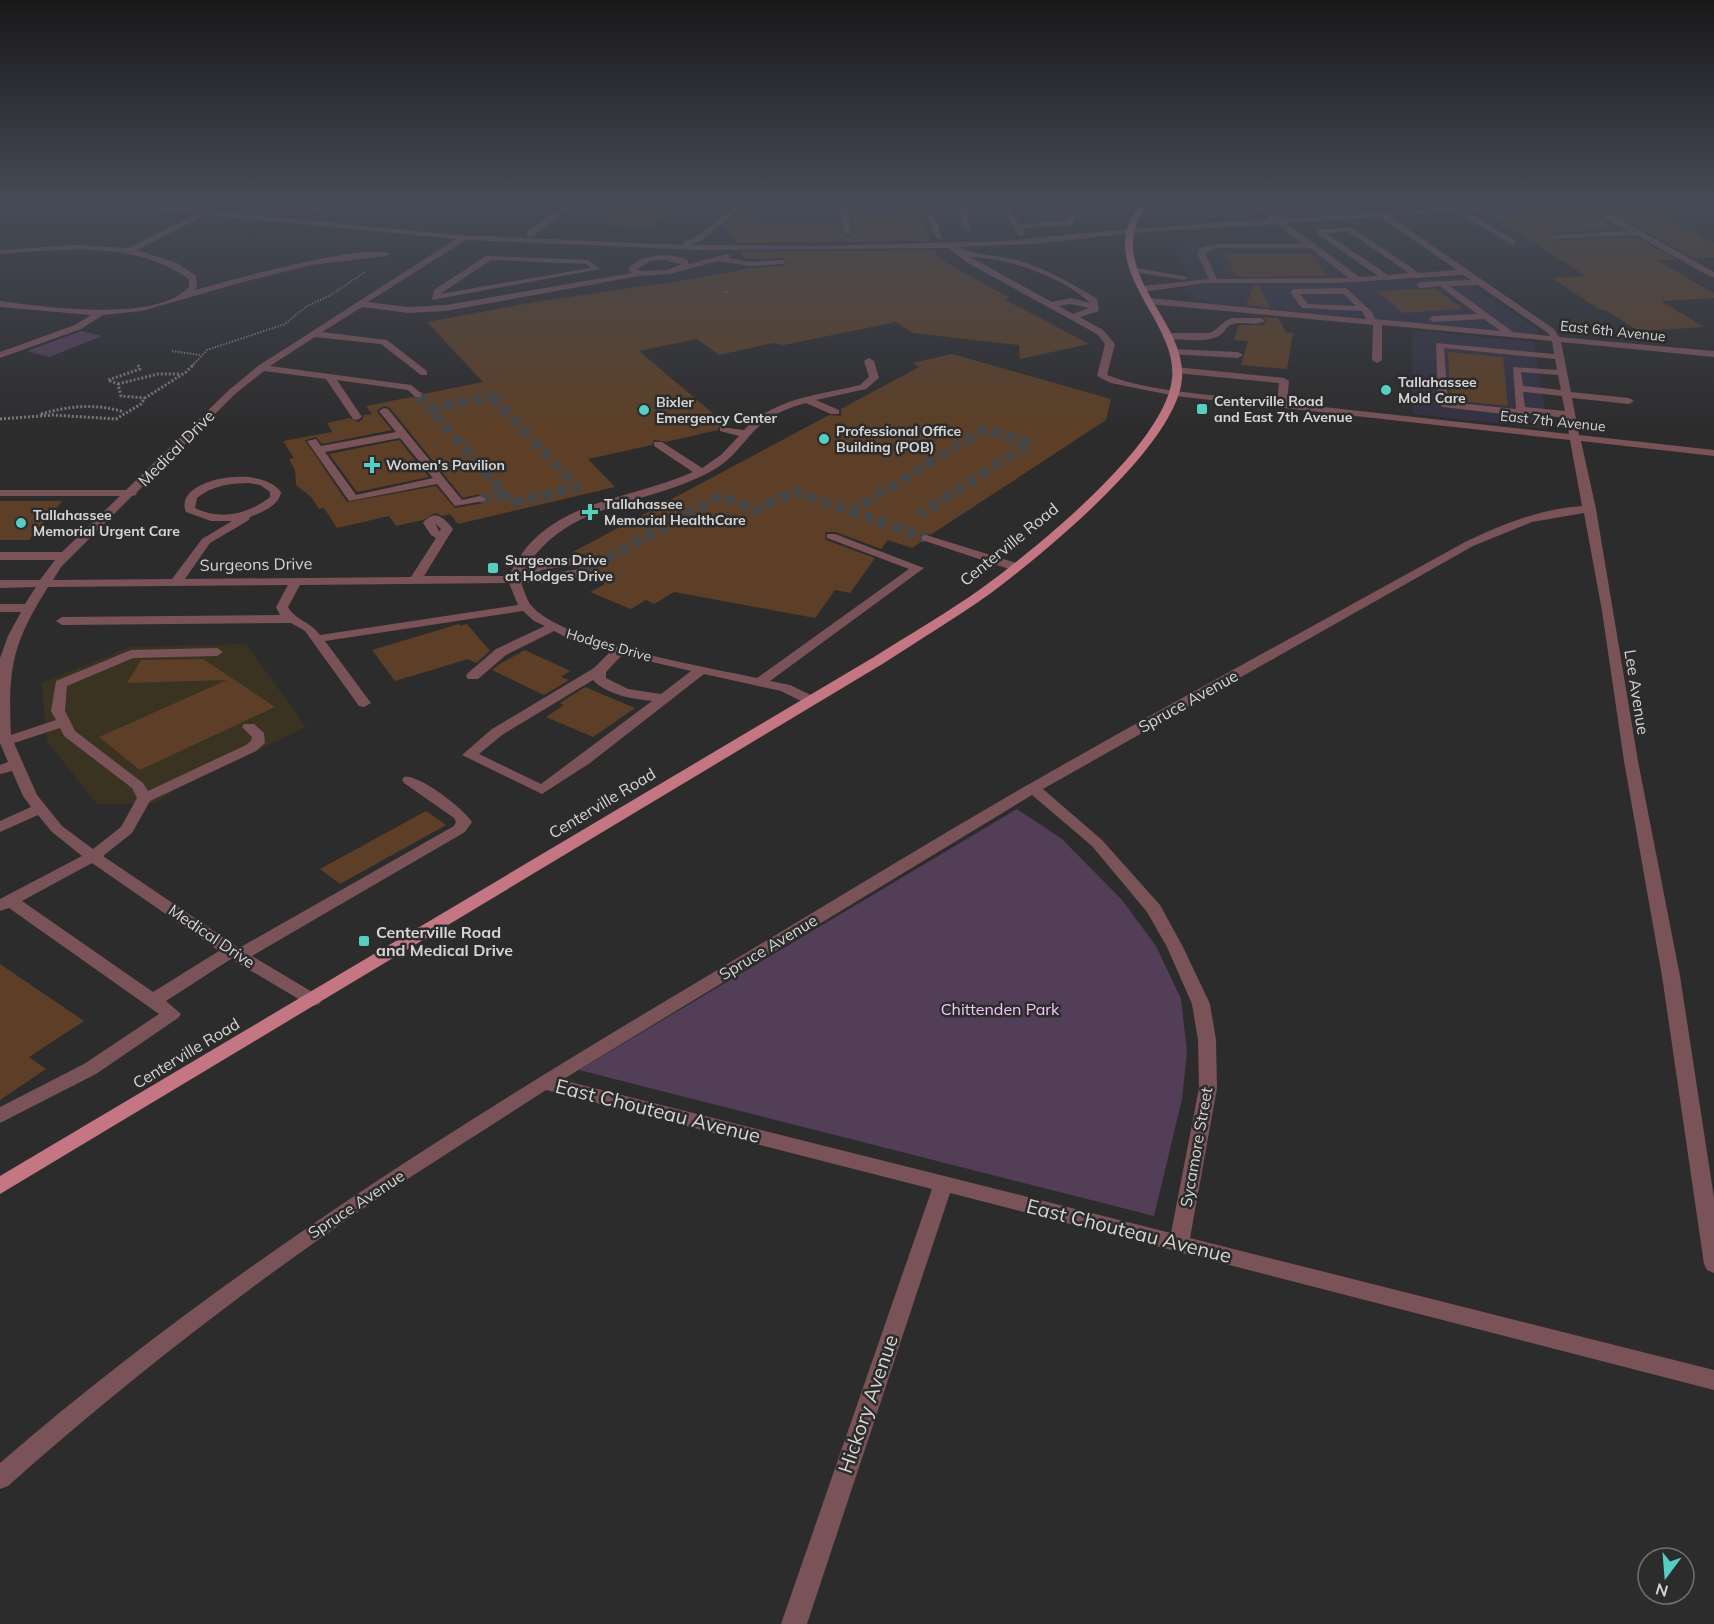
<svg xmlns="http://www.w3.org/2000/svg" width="1714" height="1624" font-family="Mulish,sans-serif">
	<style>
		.commercial { fill: #343142 }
		.industrial { fill: #3a3322 }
		.green { fill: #533e57 }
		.building { fill: #5c3f26; fill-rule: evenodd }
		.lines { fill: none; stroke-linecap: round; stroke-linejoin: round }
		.minor-tunnel { stroke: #464546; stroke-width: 10; stroke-dasharray: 10 5; stroke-linecap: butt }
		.path-far1 { stroke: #7b7a7b; stroke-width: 2; stroke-dasharray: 1.5 1.5; stroke-linecap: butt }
		.path { stroke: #7b7a7b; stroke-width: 3; stroke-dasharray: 2 2; stroke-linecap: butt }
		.minor { fill: #795358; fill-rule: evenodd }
		.major { fill: #c47783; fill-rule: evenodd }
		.poi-dot { fill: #57cec2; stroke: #2d2c2d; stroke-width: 2 }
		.labels { text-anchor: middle; stroke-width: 5; stroke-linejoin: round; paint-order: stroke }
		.far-street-label { font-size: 14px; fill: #d6d5d6; stroke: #2d2c2d }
		.far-poi-label { font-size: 14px; font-weight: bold; fill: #d6d5d6; stroke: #2d2c2d; text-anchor: start }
		.street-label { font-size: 16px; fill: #d6d5d6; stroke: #2d2c2d }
		.poi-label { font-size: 16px; font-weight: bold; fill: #d6d5d6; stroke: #2d2c2d; text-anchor: start }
		.park-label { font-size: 16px; fill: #f2c6fa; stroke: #2d2c2d }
		.near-street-label { font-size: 20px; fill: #d6d5d6; stroke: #2d2c2d }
	</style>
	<rect width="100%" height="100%" fill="#2d2c2d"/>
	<g class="commercial">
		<path d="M 944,201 L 1110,202 L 1101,218 L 1085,225 L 856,236 L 735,236 L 725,235 L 721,232 L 736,217 L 751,208 Z"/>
		<path d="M 1170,201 L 1489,201 L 1197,218 L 1170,214 L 1167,211 Z"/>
		<path d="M 1584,209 L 1642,240 L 1511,249 L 1458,216 Z"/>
		<path d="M 1304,235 L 1370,282 L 1460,278 L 1538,330 L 1538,333 L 1530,334 L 1219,304 L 1204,302 L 1191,297 L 1184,292 L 1181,287 L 1194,284 L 1171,244 L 1198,240 Z"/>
		<path d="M 1412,330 L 1534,342 L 1548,429 L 1413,414 Z"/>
	</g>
	<path class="industrial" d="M 246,644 L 306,727 L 173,791 L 156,803 L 97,804 L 47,741 L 42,683 L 130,647 Z"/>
	<g class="green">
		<path d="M 81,331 L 102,336 L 49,357 L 27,351 Z"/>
		<path d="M 1017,809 L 1062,839 L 1122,900 L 1156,946 L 1181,999 L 1187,1052 L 1182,1099 L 1154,1216 L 579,1070 Z"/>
	</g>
	<g class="building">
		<path d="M 632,201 L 683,201 L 649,228 L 602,224 Z"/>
		<path d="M 710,201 L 749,201 L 749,202 L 734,206 L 719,216 Z"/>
		<path d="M 1655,209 L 1714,243 L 1714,257 L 1694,258 L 1611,212 Z"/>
		<path d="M 745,210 L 755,210 L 764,224 L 840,220 L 842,233 L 847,237 L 854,234 L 852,216 L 870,216 L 869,214 L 877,212 L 920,211 L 931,241 L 736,243 L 724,224 Z"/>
		<path d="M 1580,212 L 1590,213 L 1620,229 L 1552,233 L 1550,241 L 1635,237 L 1675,259 L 1656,260 L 1714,293 L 1714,298 L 1661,301 L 1704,327 L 1639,331 L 1605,310 L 1600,310 L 1552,278 L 1586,276 L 1492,216 Z"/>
		<path d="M 935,250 L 938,258 L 1010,298 L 1004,299 L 1089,344 L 1020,359 L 1019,345 L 913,333 L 896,322 L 784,345 L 773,343 L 719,355 L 697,339 L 639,351 L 728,426 L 720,425 L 718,430 L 666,442 L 654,440 L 652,445 L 588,459 L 615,487 L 458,524 L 450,514 L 443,516 L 435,513 L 423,520 L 396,526 L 389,516 L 337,528 L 324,508 L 319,509 L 311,497 L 296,485 L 295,470 L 289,459 L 294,458 L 283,441 L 332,432 L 327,423 L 350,418 L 358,422 L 363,419 L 364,415 L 372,414 L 366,406 L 411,397 L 421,399 L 423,394 L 483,382 L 427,322 L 541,301 L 693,279 L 751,268 L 783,266 L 789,263 L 783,258 L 745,259 L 741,252 ZM 385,406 L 390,408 L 463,498 L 480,494 L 487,497 L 488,501 L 484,503 L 455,508 L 436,486 L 347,502 L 305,440 L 316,437 L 322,444 L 392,430 L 377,412 L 378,409 Z"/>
		<path d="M 1224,254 L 1311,254 L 1327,276 L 1237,277 Z"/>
		<path d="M 1254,285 L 1258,285 L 1271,308 L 1246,305 Z"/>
		<path d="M 1417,289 L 1436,289 L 1463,309 L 1403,313 L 1376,291 Z"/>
		<path d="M 1263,317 L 1278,318 L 1286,332 L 1293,333 L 1287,369 L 1241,365 L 1248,341 L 1234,340 L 1239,325 L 1262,325 L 1267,322 Z"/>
		<path d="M 1448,352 L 1503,357 L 1508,406 L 1450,400 Z"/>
		<path d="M 952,354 L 1111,399 L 1106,420 L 932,534 L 920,535 L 921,542 L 912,548 L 888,540 L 881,549 L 836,532 L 825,532 L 826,540 L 875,558 L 850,593 L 835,590 L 815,618 L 674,592 L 654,604 L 646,600 L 631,609 L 590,592 L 605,584 L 587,576 L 588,573 L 581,567 L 569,568 L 589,563 L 589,556 L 573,552 L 829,415 L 841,416 L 841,409 L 919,367 L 912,363 Z"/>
		<path d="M 399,440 L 429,477 L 357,492 L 329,454 Z"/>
		<path d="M 0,501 L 62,501 L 29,540 L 0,540 Z"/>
		<path d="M 459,624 L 460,626 L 467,624 L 490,651 L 476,663 L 468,659 L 395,681 L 372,650 Z"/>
		<path d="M 525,650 L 570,671 L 561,677 L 569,680 L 544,695 L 492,670 L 501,663 Z"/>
		<path d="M 203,659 L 275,707 L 140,770 L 99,737 L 227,680 L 127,683 L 141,660 Z"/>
		<path d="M 585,687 L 635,708 L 593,737 L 546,717 L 564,705 L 560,703 Z"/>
		<path d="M 426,811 L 446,825 L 340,884 L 320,869 Z"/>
		<path d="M 0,964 L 84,1021 L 29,1057 L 46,1069 L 0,1100 Z"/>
	</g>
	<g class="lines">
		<g class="minor-tunnel">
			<path d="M 418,395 L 430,409"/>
			<path d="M 492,396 L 577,487 L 512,503 L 430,409 Z"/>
			<path d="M 480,499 L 505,494"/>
			<path d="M 850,512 L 985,429 L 1030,443 L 919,515"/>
			<path d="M 580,573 L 721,496 L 757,510 L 793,491 L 926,538"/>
		</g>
		<g class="path-far1">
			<path d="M 724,292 L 729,291"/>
			<path d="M 172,351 L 200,355"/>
			<path d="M 192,366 L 207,350 L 285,324 L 307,306 L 331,295 L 365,272"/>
		</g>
		<g class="path">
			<path d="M 138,365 L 140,369 L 108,380 L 118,384 L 121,396 L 145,398"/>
			<path d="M 118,384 L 158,374 L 181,374"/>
			<path d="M 41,414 C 69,406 95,403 124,412"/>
			<path d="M 0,419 L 53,415 L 116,419 L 141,404 L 145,398 L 186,372 L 194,364"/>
		</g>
		<g class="minor">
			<path d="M 80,201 L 112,201 L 458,235 L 683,245 L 683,242 C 708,236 719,212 743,204 L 874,201 L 847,204 L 852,233 L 848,235 L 844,233 L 840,204 L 744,208 C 723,217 712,239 690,245 L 817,246 L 1003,241 L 1130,229 L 1271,219 L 1248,201 L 1256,201 L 1280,219 L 1546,201 L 1588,201 L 1714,272 L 1714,277 L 1711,277 L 1636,235 L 1552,239 L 1552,235 L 1555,235 L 1628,231 L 1579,204 L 1466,211 L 1515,241 L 1516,243 L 1512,245 L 1457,212 L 1389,216 L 1554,329 L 1559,337 L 1714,351 L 1714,357 L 1561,342 L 1571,392 L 1629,398 L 1634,401 L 1629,404 L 1572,398 L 1579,435 L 1714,450 L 1714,456 L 1581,441 L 1596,509 L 1638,761 L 1680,976 L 1714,1198 L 1714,1273 L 1707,1270 L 1704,1264 L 1662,976 L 1624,761 L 1602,611 L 1584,513 L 1532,522 L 1473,546 L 1043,789 L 1102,840 L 1160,905 L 1183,947 L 1210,1004 L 1216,1040 L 1217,1088 L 1190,1238 L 1714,1370 L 1714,1390 L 950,1193 L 807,1624 L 781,1624 L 932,1189 L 546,1090 C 471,1139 392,1187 318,1240 C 210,1316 107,1398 8,1486 L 0,1489 L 0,1463 C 218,1274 462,1122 709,975 C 816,911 923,845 1031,783 C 1175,701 1320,622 1465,542 C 1503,524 1540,509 1582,506 L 1570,440 L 1175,396 L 1111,383 L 1097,376 L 1105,344 L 1097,334 L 966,262 L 949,248 L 697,250 L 466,240 L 368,302 L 408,307 L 446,305 L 632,273 L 628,269 C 643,253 667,253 687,259 L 689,264 L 727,254 L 731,256 L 728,258 L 750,262 L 783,260 L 787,262 L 783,264 L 750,266 L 718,261 L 670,274 L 639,276 L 446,311 L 408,313 L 362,307 L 322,332 L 387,340 L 427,371 L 427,375 L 421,375 L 381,344 L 315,337 L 270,366 L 411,385 L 421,393 L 421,397 L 415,397 L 408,390 L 337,380 L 362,417 L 357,420 L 353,419 L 326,379 L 264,371 L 235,394 L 137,492 L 136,495 L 132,496 L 61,567 L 53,580 L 172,579 L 202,539 L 232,521 L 211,521 L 186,512 C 172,479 261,463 281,492 C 279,506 262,512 250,517 L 249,520 L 210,543 L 185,579 L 411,577 L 436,538 L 431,535 L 423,523 C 434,509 444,517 453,529 L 424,576 L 508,576 C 514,567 519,557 526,548 C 567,499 638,497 693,472 L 654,446 L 654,442 L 662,442 L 702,468 L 721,455 L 739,436 L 720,431 L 720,427 L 744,430 C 774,398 819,395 860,385 L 869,377 L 864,361 L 869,358 L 874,361 L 879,378 L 866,389 L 816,400 L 839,410 L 839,414 L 831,414 L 806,403 C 786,408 769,416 754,431 C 742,444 731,460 715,469 C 650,507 570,498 525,569 L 539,563 L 583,556 L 587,557 L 587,563 L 542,570 L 529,576 L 580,569 L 586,573 L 584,576 L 544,583 L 521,583 C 524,589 526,598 530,604 C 560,643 707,667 757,678 L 909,569 L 827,538 L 827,534 L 835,534 L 924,568 L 770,681 L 790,685 L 815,697 L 817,700 L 815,703 L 805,703 L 781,691 L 704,674 L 590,763 L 542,794 L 462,755 L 492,729 L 594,668 L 610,652 L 575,642 L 554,631 L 506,655 L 478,679 L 468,679 L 466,676 L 468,673 L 496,649 L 545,626 L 534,621 L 523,611 L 325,641 L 371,703 L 364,707 L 359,706 L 305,631 L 291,623 L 62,625 L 56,621 L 62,617 L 280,615 L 276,607 L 288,585 L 48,587 C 12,644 8,668 11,735 L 56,720 L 51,711 L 56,681 L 131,650 L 217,648 L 223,652 L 217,656 L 133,658 L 67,686 L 65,711 L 75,731 L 143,783 L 148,791 L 246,745 L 251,741 L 252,737 L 242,727 L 244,724 L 254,724 L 264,733 L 265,743 L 256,751 L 150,801 L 132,833 L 103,856 L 239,948 L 454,826 L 456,822 L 454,818 L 404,783 L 402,780 L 404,777 C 418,773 464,809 472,822 L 465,832 L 252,956 L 319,996 L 322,1000 L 319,1004 L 313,1006 L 307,1004 L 231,959 L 166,1001 L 181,1014 L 178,1018 L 96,1074 L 0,1123 L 0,1107 L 84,1064 L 159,1014 L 9,908 L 0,911 L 0,899 L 82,856 L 52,832 L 38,815 L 0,832 L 0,821 L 31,807 L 23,796 L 12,771 L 0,774 L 0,765 L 8,762 L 0,743 L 0,658 L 8,636 L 21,612 L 0,612 L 0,604 L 25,604 L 36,587 L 0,588 L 0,580 L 40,580 L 55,560 L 0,560 L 0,552 L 62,552 L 120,496 L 0,496 L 0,490 L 126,490 L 229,390 L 258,366 L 456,239 L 206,215 L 137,250 L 177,263 L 196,276 L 197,287 L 195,290 C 225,282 369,241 390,254 L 386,256 L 311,265 L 239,283 L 142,311 L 103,315 L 81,329 L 0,358 L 0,352 L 75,325 L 91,315 L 0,307 L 0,301 C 45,307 156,323 189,287 L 189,279 C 133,240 64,249 0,254 L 0,250 L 74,245 L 128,248 L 197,214 ZM 1380,217 L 1457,270 L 1419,273 L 1351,227 L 1317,230 L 1317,234 L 1378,276 L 1359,277 L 1286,223 ZM 1277,224 L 1303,244 L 1218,244 L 1200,248 L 1197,253 L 1209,279 L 1143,286 L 1139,289 L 1143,292 L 1205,283 L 1338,283 L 1463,275 L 1471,280 L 1420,282 L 1416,285 L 1420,288 L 1440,286 L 1477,314 L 1433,316 L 1429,319 L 1433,322 L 1484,319 L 1501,331 L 1375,319 L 1372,312 L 1346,288 L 1294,289 L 1290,292 L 1302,308 L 1362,311 L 1366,319 L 1150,298 L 1146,301 L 1150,304 L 1373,325 L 1372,360 L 1377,363 L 1382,360 L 1382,325 L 1552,341 L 1554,354 L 1436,343 L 1438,404 L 1443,407 L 1521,416 L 1526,413 L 1566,418 L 1569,434 L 1287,403 L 1289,381 L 1284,378 L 1176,367 L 1171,370 L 1176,373 L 1279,383 L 1277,401 C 1227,396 1152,393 1107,375 L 1115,344 L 1103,330 L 1080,317 L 1099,311 L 1097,299 C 1072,283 1046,269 1017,260 C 1003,256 967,254 959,247 L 1035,244 L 1130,233 ZM 1347,231 L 1409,273 L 1388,275 L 1327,234 ZM 1218,248 L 1310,248 L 1349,278 L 1217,279 L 1205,253 ZM 970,257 C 1007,258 1064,277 1090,303 L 1071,298 L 1052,302 ZM 664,260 L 681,264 L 668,270 L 641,271 L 637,269 L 651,261 ZM 1478,285 L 1548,333 L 1550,336 L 1513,332 L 1450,286 ZM 1300,294 L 1344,294 L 1356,306 L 1308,304 ZM 1071,304 L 1089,308 L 1073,314 L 1059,306 ZM 1444,348 L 1555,359 L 1557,370 L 1513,367 L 1516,409 L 1448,402 ZM 1521,372 L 1558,375 L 1561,390 L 1523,386 ZM 1523,392 L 1562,396 L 1565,411 L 1525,407 ZM 249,483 L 260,485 L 270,492 L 270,497 C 249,514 220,521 195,508 L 197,498 C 211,486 231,483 249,483 ZM 435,523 L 441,529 L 440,531 L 439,531 ZM 509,583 L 518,605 L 320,635 C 311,622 294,619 288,607 L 300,585 ZM 622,655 L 691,671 L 661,694 L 628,689 L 606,678 L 606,672 ZM 593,680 C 607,695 633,699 652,701 L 541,784 L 479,754 L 502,735 ZM 60,728 L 64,736 L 132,788 L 137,798 L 121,827 L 93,849 L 62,826 L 37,795 L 14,743 ZM 1032,795 L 1092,846 L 1147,912 L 1167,947 L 1192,1004 L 1198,1040 L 1199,1088 L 1171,1233 L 562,1080 ZM 92,863 L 219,951 L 153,992 L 22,901 Z"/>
			<path d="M 325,201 L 334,201 L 310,216 L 303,214 Z"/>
			<path d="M 571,201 L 579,201 L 533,236 L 527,236 L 527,232 Z"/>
			<path d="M 957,201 L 965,201 L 971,231 L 964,229 Z"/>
			<path d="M 1000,201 L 1007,201 L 1019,224 L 1066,221 L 1076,201 L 1083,201 L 1072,225 L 1022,228 L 1025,234 L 1021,236 L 1017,234 Z"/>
			<path d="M 930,212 L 934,214 L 943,240 L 936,238 L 926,214 Z"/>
			<path d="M 486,256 L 588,260 L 600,269 L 432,300 L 434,290 ZM 491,260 L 586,264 L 590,268 L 440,294 Z"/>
			<path d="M 1136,268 L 1184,276 L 1188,278 L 1184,280 L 1133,272 L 1133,268 Z"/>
			<path d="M 1232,318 L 1261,318 L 1265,321 C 1256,327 1244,321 1233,324 C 1226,325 1225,333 1219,336 C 1205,343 1183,339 1167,339 L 1162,336 L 1167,333 L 1209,333 C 1219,330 1221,321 1232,318 Z"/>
			<path d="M 1173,349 L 1238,352 L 1243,355 L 1238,358 L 1170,354 L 1170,350 Z"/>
			<path d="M 384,408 L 388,409 L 462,500 L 480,496 L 486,499 L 484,501 L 455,506 L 437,484 L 349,501 L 307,441 L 316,439 L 321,446 L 396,432 L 379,411 ZM 400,438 L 433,478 L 356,495 L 325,452 Z"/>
			<path d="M 926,535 L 1020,564 L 1022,567 L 1016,571 L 1012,570 L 922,540 L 922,536 Z"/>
		</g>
		<path class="major" d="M 1143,201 L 1150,201 C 1145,210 1137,219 1135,229 C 1121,284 1186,325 1182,379 C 1176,446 1043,554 991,593 C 956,618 919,640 884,663 L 0,1194 L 0,1176 L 874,657 C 910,634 947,613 982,588 C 1035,549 1165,445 1172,379 C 1178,328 1113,282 1127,229 C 1130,218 1137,210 1143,201 Z"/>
	</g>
	<linearGradient id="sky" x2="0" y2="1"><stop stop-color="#191819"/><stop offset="0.47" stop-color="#464b57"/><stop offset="1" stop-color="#464b57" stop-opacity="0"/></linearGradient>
	<rect width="1714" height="429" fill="url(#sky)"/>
	<g class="poi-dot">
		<circle cx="1386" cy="390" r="6"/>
		<rect x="1196" y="403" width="12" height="12" rx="3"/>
		<circle cx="644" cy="410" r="6"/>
		<circle cx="824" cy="439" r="6"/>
		<path d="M369 456h6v6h6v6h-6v6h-6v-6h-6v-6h6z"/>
		<path d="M587 503h6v6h6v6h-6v6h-6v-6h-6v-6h6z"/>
		<circle cx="21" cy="523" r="6"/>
		<rect x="487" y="562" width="12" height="12" rx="3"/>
		<rect x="358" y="935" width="12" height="12" rx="3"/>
	</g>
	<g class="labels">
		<g class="far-street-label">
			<text transform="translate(1613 331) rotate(6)" y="5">East 6th Avenue</text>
			<text transform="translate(1553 421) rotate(6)" y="5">East 7th Avenue</text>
			<text transform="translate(609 645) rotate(16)" y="5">Hodges Drive</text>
		</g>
		<g class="far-poi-label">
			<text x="1398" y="387">Tallahassee<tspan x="1398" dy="16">Mold Care</tspan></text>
			<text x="1214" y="406">Centerville Road<tspan x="1214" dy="16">and East 7th Avenue</tspan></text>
			<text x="656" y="407">Bixler<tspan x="656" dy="16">Emergency Center</tspan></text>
			<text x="836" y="436">Professional Office<tspan x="836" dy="16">Building (POB)</tspan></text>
			<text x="386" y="470">Women's Pavilion</text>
			<text x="604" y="509">Tallahassee<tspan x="604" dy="16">Memorial HealthCare</tspan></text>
			<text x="33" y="520">Tallahassee<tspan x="33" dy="16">Memorial Urgent Care</tspan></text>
			<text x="505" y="565">Surgeons Drive<tspan x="505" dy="16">at Hodges Drive</tspan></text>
		</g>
		<g class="street-label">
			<text transform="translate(176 448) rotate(-45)" y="6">Medical Drive</text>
			<text transform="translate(1009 544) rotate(-39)" y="6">Centerville Road</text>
			<text transform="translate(256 564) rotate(-1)" y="6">Surgeons Drive</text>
			<text transform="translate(1637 692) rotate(81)" y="6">Lee Avenue</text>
			<text transform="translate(1188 701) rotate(-29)" y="6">Spruce Avenue</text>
			<text transform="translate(602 803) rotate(-31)" y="6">Centerville Road</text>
			<text transform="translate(212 936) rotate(34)" y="6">Medical Drive</text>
			<text transform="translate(768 947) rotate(-31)" y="6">Spruce Avenue</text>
			<text transform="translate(186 1053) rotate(-31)" y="6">Centerville Road</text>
			<text transform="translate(1196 1147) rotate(-80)" y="6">Sycamore Street</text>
			<text transform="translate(356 1204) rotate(-33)" y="6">Spruce Avenue</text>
		</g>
		<g class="poi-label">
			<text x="376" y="938">Centerville Road<tspan x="376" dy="18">and Medical Drive</tspan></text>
		</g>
		<g class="park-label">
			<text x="1000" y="1015">Chittenden Park</text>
		</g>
		<g class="near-street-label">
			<text transform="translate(658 1111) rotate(14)" y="7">East Chouteau Avenue</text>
			<text transform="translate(1129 1231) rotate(14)" y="7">East Chouteau Avenue</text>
			<text transform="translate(868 1404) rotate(-71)" y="7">Hickory Avenue</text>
		</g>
	</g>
	<g transform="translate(1666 1576) rotate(196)"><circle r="28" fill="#2d2c2d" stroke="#717071" stroke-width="1.5"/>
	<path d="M0-4.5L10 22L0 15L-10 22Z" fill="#57cec2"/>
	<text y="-9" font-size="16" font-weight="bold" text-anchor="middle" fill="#d6d5d6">N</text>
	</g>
</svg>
